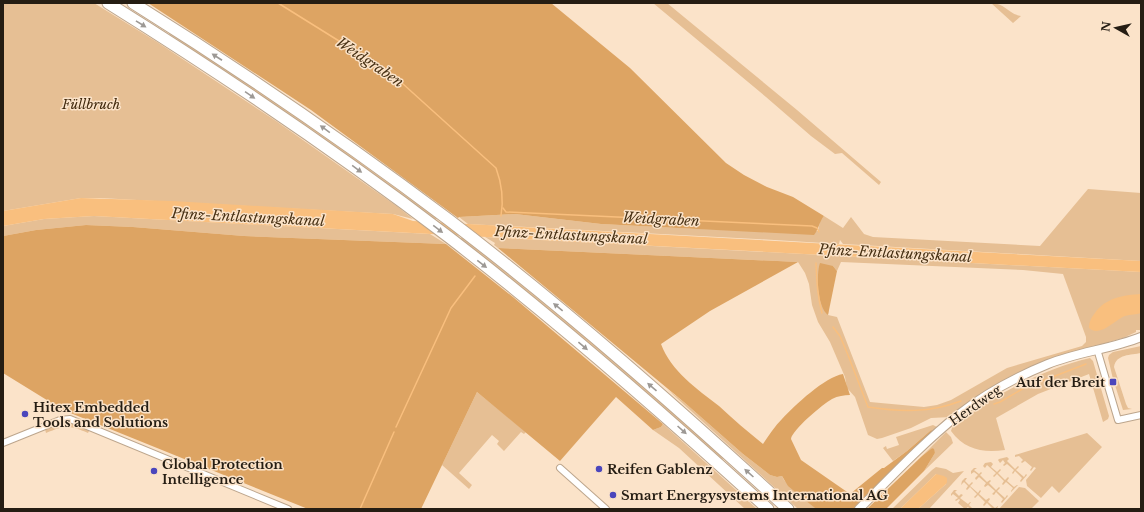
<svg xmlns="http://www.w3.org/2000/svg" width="1144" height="512" font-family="'Libre Baskerville',serif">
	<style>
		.green { fill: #e6bf94; fill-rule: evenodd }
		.forest { fill: #dda463 }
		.water { fill: #f9bf7e }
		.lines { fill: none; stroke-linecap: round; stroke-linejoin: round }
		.stream { stroke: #f9bf7e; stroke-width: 1.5 }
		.street-casing { stroke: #bda68d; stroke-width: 8 }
		.secondary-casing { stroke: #bda68d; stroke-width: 10 }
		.highway-casing { stroke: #bda68d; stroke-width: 13 }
		.street { stroke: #fff; stroke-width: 6 }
		.secondary { stroke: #fff; stroke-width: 8 }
		.highway { stroke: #fff; stroke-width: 11 }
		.oneway { fill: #9d9995 }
		.poi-dot { fill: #4b46bc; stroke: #fbe3c9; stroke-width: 1.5 }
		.labels { text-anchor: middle; stroke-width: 3; stroke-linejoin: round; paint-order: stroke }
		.park-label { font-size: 13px; font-style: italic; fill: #41290d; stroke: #fbe3c9 }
		.poi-label { font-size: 13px; font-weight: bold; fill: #251d13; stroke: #fbe3c9; text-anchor: start }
		.street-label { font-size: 13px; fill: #251d13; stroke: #fbe3c9 }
		.water-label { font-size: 14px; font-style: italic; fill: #473013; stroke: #fbe3c9 }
	</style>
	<rect width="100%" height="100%" fill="#fbe3c9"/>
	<g class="green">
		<path d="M 3,3 L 94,3 L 157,42 L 276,121 L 398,207 L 413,219 L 393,214 L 100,198 L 81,198 L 3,211 Z"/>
		<path d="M 653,3 L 667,3 L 684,17 L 797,110 L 881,182 L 879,185 L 842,153 L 835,154 L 811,136 L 766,97 Z"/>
		<path d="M 991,3 C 1005,3 1008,14 1021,16 L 1013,23 Z"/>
		<path d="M 170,32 L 299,118 L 438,219 L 435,219 L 311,129 L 169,34 Z"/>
		<path d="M 1088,189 L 1141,193 L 1141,261 L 843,244 L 840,240 L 839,244 L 756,239 L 468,224 L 459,217 L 515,214 L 601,224 L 698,229 L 818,231 L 820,221 L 824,216 L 843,228 L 851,217 L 864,234 L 873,237 L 1040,246 Z"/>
		<path d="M 94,216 L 430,234 L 446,244 L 244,236 L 133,227 L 86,225 L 36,230 L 3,236 L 3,226 L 44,219 Z"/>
		<path d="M 485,237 L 1141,272 L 1141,330 L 1136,330 L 1136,332 L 1123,338 L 1109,342 L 1109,343 L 1070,353 L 951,417 L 931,418 L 911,428 L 882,438 L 877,439 L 868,435 L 855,397 L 847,388 L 845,377 L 830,342 L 818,322 L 812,305 L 809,284 L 805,273 L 798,262 L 498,248 L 494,245 L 495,243 ZM 841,262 L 1023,270 L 1063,274 L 1086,337 L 1086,342 L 1082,346 L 1007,368 L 951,400 L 937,405 L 924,407 L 870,402 L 837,317 L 828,315 L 833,266 L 837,271 Z"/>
		<path d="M 460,238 L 463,238 L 469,243 C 556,312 641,383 724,458 L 722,459 L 600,352 Z"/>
		<path d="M 1141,346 L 1141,353 C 1131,355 1116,354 1114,367 L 1126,404 L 1128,408 L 1132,409 L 1123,410 L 1113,379 L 1108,358 L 1109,355 L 1113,352 Z"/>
		<path d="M 1090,358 L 1093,361 L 1109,416 L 1108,419 L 1103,422 L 1089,374 L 1038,394 L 996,418 L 1005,450 C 983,453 965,450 951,431 C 952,425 961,421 966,417 C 1000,391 1048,368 1090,358 Z"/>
		<path d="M 667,389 L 685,403 L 743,454 L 770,475 L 777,477 L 782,476 L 784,480 L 816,509 L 798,509 Z"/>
		<path d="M 477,392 L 526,432 L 524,434 L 521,432 L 504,451 L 497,444 L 499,441 L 492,435 L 459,473 L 472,485 L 469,489 L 442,465 Z"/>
		<path d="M 68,422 L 74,423 L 90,429 L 88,433 C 70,425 65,425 46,433 L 45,429 L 58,424 Z"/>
		<path d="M 663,424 L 757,509 L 745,509 L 679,448 L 653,430 L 661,427 Z"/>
		<path d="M 933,425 L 937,427 L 935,431 L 930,431 L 907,451 L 893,461 L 883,448 L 886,446 L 887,449 L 899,445 L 896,437 Z"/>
		<path d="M 946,432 L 951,437 L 953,443 L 924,471 L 935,453 L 932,448 L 922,456 Z"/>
		<path d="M 1087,433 L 1102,447 L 1059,493 L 1052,486 L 1041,498 L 1027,486 L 1026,480 L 1036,468 L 1034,467 L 1031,471 L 1030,470 L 1032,467 L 1025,461 L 1022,463 L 1021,462 L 1023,460 L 1019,456 L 1015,457 L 1015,455 Z"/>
		<path d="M 1007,457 L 1009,459 L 1007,461 L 1015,469 L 1018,466 L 1019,467 L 1016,470 L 1024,477 L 1026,474 L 1027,475 L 1021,482 L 1020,481 L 1022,478 L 1015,471 L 1013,474 L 1012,473 L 1014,470 L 1007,464 L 1004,466 L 1003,465 L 1005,463 L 1003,460 L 1000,463 L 998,460 L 999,459 Z"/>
		<path d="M 991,462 L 993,464 L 991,467 L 997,472 L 1000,469 L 1001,470 L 998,473 L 1005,480 L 1008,477 L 1009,478 L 1007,481 L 1014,487 L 1017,485 L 1018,485 L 1011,492 L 1011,491 L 1013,488 L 1006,482 L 1003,485 L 1002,484 L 1004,481 L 997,474 L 994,477 L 993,476 L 996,473 L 987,465 L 985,468 L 983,466 L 985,463 Z"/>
		<path d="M 936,467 L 946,469 L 953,473 L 964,471 L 929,509 L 918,509 L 946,484 L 936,474 L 900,509 L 892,509 L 932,470 Z"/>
		<path d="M 974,468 L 977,468 L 974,470 L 979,474 L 981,472 L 982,473 L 980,475 L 987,482 L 990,480 L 991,481 L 989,483 L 996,490 L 999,487 L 1000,488 L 997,491 L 1005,498 L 1007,495 L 1008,496 L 1002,503 L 1001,502 L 1003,499 L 996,492 L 994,495 L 992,494 L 995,491 L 988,485 L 985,487 L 984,486 L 986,483 L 979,477 L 976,480 L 975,478 L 978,475 L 974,472 L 971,474 L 971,471 Z"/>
		<path d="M 965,478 L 967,478 L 965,481 L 969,485 L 972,482 L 973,483 L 970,486 L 978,493 L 980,490 L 981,491 L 979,494 L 986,500 L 989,498 L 990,499 L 988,502 L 995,508 L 998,506 L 998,507 L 996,509 L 993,509 L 987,503 L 984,506 L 983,505 L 985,502 L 978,495 L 975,498 L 974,497 L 977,494 L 970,487 L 967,490 L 966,489 L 968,486 L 964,482 L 961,485 L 962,481 Z"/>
		<path d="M 1019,487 L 1025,488 L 1039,501 L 1031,509 L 999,509 Z"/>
		<path d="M 954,490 L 957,490 L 955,492 L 959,496 L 961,494 L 963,495 L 960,498 L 968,504 L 970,502 L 971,502 L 969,505 L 973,509 L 970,509 L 968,507 L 965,509 L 958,503 L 960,500 L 959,499 L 956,501 L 955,500 L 958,498 L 953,494 L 951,496 L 951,494 Z"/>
	</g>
	<g class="forest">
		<path d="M 148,3 L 551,3 L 630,68 L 726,163 L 744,175 L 767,187 L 793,197 L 824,216 C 819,222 819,229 814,235 L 601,224 L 515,214 L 459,217 L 458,218 L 311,110 Z"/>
		<path d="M 86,225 L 133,227 L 244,236 L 446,244 L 513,297 L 663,424 L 661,427 L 653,430 L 616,397 L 560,461 L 477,392 L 421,509 L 308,509 L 63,410 L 3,373 L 3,236 L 36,230 Z"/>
		<path d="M 498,248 L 798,262 L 710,311 L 661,344 C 671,371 697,389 719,406 C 733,419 748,432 763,444 C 769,435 775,426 782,419 C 795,405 825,377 843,374 L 850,395 C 844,395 838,396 832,399 C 823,404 792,430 791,439 L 801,460 L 850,494 L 882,468 L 884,468 L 907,451 L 930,431 L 933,430 L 935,431 L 855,509 L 816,509 L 788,486 L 782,476 L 777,477 L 770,475 L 743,454 L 685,403 Z"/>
		<path d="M 820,263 L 833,266 L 837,271 L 828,315 C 817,307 816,274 820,263 Z"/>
		<path d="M 932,448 L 934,449 L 935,453 L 924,471 L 886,509 L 867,509 L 922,456 Z"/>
	</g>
	<g class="water">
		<path d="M 81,198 L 172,201 L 393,214 L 413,221 L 1141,261 L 1141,272 L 94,216 L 44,219 L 3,226 L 3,211 Z"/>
		<path d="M 1141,294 L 1141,313 C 1136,315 1131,314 1125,316 C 1116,319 1100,338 1089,328 C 1089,322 1091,318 1095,313 C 1105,298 1124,295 1141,294 Z"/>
		<path d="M 936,474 L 944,476 L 947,478 L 947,482 L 946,484 L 918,509 L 900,509 Z"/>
	</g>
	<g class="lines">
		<g class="stream">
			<path d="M 278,3 L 392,74 L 496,168 C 502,184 504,198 501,216"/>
			<path d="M 503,208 L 506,212 L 812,226 L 817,228 L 819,232"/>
			<path d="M 816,263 C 817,282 817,293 822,313"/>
			<path d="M 833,327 L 840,336 L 848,355 L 868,407 C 901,412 929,413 961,401"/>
			<path d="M 994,404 L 1000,402 L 1024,388 L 1086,364"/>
			<path d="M 396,427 L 451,308 L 475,276"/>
			<path d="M 360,509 L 394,432"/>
		</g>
		<defs>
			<g id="street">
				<path d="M 1097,349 L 1118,420 L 1141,415"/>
				<path d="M 3,443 L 60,420 L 70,419 L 288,509"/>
				<path d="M 560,468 L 606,509"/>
			</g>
			<path id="secondary" d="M 859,509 C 891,477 923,443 958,415 C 985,394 1016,377 1048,364 C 1078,352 1111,349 1141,337"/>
			<g id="highway">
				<path d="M 108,3 C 225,76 340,154 450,238 C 560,323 665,415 768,509"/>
				<path d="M 133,3 C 242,71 347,143 449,220 C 567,310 679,409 788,509"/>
			</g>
		</defs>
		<use href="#street" class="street-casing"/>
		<use href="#secondary" class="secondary-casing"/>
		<use href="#highway" class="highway-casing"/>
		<use href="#street" class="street"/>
		<use href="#secondary" class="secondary"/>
		<use href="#highway" class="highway"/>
	</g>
	<defs><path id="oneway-solid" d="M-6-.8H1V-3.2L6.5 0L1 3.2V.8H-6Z"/></defs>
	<g class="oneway">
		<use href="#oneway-solid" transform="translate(141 24) rotate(32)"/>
		<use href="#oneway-solid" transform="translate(217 57) rotate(-147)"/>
		<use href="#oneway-solid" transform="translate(250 95) rotate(34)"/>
		<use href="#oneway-solid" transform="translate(325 129) rotate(-144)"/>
		<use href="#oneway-solid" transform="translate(357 169) rotate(36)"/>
		<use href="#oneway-solid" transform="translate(438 229) rotate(37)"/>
		<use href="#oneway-solid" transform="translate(482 264) rotate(38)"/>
		<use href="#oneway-solid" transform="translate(558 307) rotate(-141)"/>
		<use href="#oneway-solid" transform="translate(583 346) rotate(40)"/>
		<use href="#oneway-solid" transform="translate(652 387) rotate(-139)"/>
		<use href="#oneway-solid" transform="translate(682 430) rotate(42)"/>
		<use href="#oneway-solid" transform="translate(749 473) rotate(-138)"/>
	</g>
	<g class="poi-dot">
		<rect x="1109" y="378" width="8" height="8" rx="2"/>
		<circle cx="25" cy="414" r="4"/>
		<circle cx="599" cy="469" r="4"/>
		<circle cx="154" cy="471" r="4"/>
		<circle cx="613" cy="495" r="4"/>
	</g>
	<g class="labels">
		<g class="park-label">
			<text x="91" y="109">Füllbruch</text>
		</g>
		<g class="poi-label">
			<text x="1105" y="387" text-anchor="end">Auf der Breit</text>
			<text x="33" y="412">Hitex Embedded<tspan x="33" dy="15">Tools and Solutions</tspan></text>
			<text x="162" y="469">Global Protection<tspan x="162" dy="15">Intelligence</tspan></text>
			<text x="607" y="474">Reifen Gablenz</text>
			<text x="621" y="500">Smart Energysystems International AG</text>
		</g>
		<g class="street-label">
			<text transform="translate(975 405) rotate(-35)" y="5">Herdweg</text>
		</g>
		<g class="water-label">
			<text transform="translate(370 62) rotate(34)" y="5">Weidgraben</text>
			<text transform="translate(248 217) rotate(3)" y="5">Pfinz-Entlastungskanal</text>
			<text transform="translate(661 219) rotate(3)" y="5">Weidgraben</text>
			<text transform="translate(571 235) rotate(3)" y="5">Pfinz-Entlastungskanal</text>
			<text transform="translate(895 253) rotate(3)" y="5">Pfinz-Entlastungskanal</text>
		</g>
	</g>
	<rect width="1144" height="512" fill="none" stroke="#251d13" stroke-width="8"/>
	<g transform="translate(1116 28) rotate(278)" stroke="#fbe3c9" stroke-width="3" paint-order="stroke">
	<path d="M0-3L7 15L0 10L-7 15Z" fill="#251d13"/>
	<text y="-6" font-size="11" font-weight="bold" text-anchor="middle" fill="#251d13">N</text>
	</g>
</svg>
